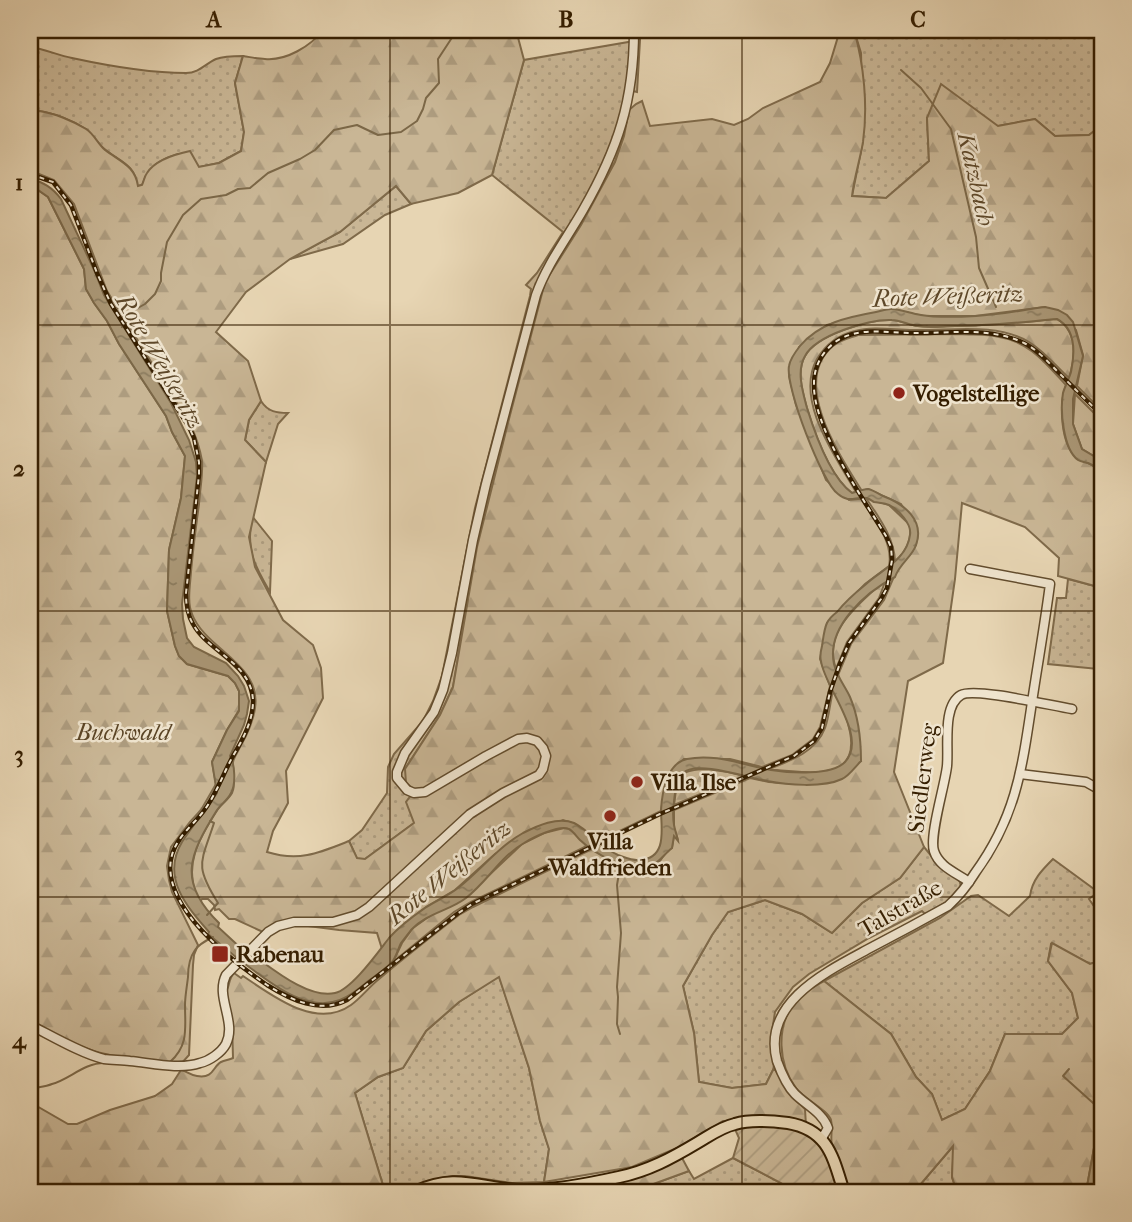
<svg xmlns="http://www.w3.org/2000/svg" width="1132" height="1222" font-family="'IM FELL French Canon',serif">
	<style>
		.grass { fill: url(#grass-dots); stroke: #7f6a4a; stroke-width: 2 }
		.forest { fill: url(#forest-firs); stroke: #7f6a4a; stroke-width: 2 }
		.garden { fill: url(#garden-furrows); stroke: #7f6a4a; stroke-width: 2 }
		.water { fill: url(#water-ripples); stroke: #7b6747; stroke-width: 2 }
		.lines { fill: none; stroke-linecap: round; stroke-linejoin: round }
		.stream { stroke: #7b6747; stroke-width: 2 }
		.minor-casing { stroke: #624c2d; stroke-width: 11 }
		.major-casing { stroke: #351e00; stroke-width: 14 }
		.minor { stroke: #efe4ce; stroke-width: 8 }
		.major { stroke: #e7d5b3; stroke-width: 10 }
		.rail-casing { stroke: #351e00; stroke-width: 4.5 }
		.rail { stroke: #efe4ce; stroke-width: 2; stroke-dasharray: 5; stroke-linecap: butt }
		.grid { fill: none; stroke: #351e00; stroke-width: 2; stroke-opacity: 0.55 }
		.poi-dot { fill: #8f2418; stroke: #efe4ce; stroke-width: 2.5 }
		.labels { text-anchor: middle; stroke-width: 5; stroke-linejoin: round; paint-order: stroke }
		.poi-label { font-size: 23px; font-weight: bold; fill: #351e00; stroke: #efe4ce; text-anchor: start }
		.park-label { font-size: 23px; font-style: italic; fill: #5a4425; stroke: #efe4ce }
		.street-label { font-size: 23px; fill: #351e00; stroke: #efe4ce }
		.water-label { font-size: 24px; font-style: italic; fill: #5e4829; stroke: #efe4ce }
		.neatline { fill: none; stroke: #351e00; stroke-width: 2.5 }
		.grid-label { font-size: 23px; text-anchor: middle; font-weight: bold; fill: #351e00 }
	</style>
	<defs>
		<pattern id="grass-dots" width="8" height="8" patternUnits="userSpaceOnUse" patternTransform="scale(1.75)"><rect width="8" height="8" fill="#c9b695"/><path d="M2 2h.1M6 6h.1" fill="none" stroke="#ad9c7f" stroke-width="1.8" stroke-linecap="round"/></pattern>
		<pattern id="forest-firs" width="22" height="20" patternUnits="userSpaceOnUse" patternTransform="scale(1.75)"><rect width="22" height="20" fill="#c9b695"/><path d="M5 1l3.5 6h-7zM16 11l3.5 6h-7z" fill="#ad9c7f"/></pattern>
		<pattern id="garden-furrows" width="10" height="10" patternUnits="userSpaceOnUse" patternTransform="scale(1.75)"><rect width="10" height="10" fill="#c9b695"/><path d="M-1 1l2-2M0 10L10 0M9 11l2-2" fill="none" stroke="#ad9c7f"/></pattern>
		<pattern id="water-ripples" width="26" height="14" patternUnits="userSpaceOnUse" patternTransform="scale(1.75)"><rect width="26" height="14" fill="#aa9776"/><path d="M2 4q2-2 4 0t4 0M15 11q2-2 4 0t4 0" fill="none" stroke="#8b7b5e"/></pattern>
	</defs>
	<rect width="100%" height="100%" fill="#e7d5b3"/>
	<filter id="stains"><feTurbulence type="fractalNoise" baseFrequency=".00286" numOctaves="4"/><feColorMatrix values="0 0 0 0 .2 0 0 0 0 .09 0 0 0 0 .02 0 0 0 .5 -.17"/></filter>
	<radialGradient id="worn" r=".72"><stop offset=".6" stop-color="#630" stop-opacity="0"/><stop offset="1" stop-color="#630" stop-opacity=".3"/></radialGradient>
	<g class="grass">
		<path d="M 854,30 L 1102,30 L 1102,125 L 1089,135 L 1055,136 L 1035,119 L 998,126 L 927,118 L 929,161 L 886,198 L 852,196 L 863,141 L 861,53 Z"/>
		<path d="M 640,40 L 637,92 L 633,91 L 624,136 L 615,162 L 581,225 L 545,282 L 510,415 L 477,547 L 453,687 L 440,715 L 405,769 L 416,790 L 414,823 L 365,859 L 357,859 L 349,841 L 362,830 L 387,793 L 388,767 L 394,754 L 423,721 L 433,701 L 442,676 L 475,508 L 530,296 L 531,289 L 526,285 L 537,273 L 563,232 L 492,175 L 524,60 Z"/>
		<path d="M 30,47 C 45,49 57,55 72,58 C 109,66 148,73 186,73 C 199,73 205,64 216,59 C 224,56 234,56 243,56 L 235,83 L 244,132 L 241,151 L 219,163 L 199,167 L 178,154 C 159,160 149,166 142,185 L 137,186 C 136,163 115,160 101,146 C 96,141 92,133 86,129 C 73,121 54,113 39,111 L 30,116 Z"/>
		<path d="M 396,186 L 411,204 L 385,215 L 343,244 L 290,259 L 340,232 Z"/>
		<path d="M 261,401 C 268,412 277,413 288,413 L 278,424 L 266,462 L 245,440 L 249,420 Z"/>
		<path d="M 252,516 L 272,541 L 270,592 C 253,563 246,550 252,516 Z"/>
		<path d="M 1068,579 L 1102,588 L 1102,663 L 1098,669 L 1048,664 L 1057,598 L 1066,598 Z"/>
		<path d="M 924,847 C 930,854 936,863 943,869 C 947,872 953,874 957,878 C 972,892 936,908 925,914 L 922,911 L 869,938 L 809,974 L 793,987 L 775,1012 L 771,1038 L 774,1068 L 766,1084 L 732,1088 L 699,1082 L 694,1033 L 683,986 L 712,935 L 728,912 L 765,900 L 802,914 L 832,933 L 862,903 L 900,878 Z"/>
		<path d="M 1053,859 L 1098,892 L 1089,899 L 1096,909 L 1102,910 L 1102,960 L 1090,964 L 1051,944 L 1048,961 L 1072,993 L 1078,1018 L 1062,1034 L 1005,1034 L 990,1071 L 965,1109 L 942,1120 L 932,1094 L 916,1077 L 891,1034 L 824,981 L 940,918 L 971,896 L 978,895 L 1009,916 L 1030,896 C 1032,880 1042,870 1053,859 Z"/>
		<path d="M 499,976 L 529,1068 L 540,1121 L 549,1149 L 544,1182 L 512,1183 L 465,1176 L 453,1176 L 427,1181 L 405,1192 L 385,1192 L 355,1093 L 378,1077 L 403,1068 L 426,1031 L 459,1002 Z"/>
		<path d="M 954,1145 L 952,1177 L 957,1192 L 914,1192 Z"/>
		<path d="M 733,1158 L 781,1183 L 793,1192 L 618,1192 L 637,1190 L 689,1171 L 694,1179 Z"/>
	</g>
	<g class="forest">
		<path d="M 323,30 L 516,30 L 524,60 L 492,175 L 458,193 L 411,204 L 396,186 L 340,232 L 290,259 L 246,292 L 216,332 L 248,361 L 261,401 L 249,420 L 245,440 L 266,462 L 249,537 L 255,567 L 283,620 L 313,645 L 321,668 L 323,698 L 286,771 L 288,803 L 273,831 L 267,852 C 299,862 319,853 349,841 L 357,858 L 365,859 L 414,823 L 406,802 L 415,790 L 406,783 L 405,769 L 440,715 L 453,687 L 477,547 L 510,415 L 545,282 L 581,225 L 615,162 L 624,136 L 629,110 L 636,104 L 642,101 L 650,126 L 712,119 L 734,125 L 748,119 L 763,108 L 820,82 L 830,63 L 840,30 L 854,30 C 864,65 868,106 863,142 C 860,160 854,178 852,196 L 886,198 L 929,161 L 927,118 L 941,84 L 998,126 L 1035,119 L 1055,136 L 1089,135 L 1102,125 L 1102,202 L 1097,218 L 1102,222 L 1102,411 L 1077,386 L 1083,355 L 1076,330 L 1045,307 L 975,316 L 923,316 L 891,309 L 827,325 L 799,347 L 789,376 L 796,405 L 826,480 L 849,500 L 861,499 C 873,518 894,542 889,566 L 865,584 L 827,623 L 820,659 L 830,686 L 820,727 L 813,739 L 792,755 L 762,767 L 730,759 L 684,759 L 667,776 L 661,811 L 597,842 L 575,824 L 563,820 L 495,854 L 455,890 L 426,907 L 406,922 L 392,935 L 382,949 L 377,933 L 339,930 L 277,922 L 263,932 L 235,919 L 229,919 L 219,909 L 215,910 L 214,905 L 208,899 L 202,899 L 200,902 C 181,868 199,838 218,809 C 222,803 229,799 232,793 C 237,782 231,772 233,762 C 234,757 238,752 240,747 C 247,735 253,722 255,708 C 262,664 205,649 192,614 C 187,602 190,586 191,572 C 193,549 196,526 199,504 C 200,489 203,475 202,461 C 200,449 196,437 191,426 L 107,291 L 74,204 L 54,180 L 39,174 L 30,172 L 30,116 L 39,111 C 54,113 73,121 86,129 C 94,134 98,144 105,150 C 121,162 135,166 138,186 L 142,185 C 144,181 144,177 147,173 C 155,160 176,154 190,151 L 199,167 L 219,163 L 241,151 L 244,132 L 235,83 L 243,56 C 250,57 258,59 265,59 C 286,61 311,46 323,30 Z"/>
		<path d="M 30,187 L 35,188 L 48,197 L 84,269 L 86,289 L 94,303 L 107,321 L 119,344 L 166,416 L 172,432 L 185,456 L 181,498 L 169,550 L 167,611 L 175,646 L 179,656 L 187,664 L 228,676 L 235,683 L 239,691 L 239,710 L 227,730 L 212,762 L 216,784 L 201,810 L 190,822 L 171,847 L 167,866 L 169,880 L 172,892 L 198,945 L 194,955 L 193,965 L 189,1055 L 181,1064 C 158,1061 133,1060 110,1055 C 82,1050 55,1034 30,1021 Z"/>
		<path d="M 1057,319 C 1078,331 1075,358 1069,378 C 1056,366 1044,351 1029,342 C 995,322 951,331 913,330 C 895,330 873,326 855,331 C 838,335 826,344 817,359 C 794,400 836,457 856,492 L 852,493 C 830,477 815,434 807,408 C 803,393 796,371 805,356 C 816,335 869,319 892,320 C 900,320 909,325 918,326 C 930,328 943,326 955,326 C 989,326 1023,322 1057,319 Z"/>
		<path d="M 960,334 C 973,335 987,334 999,337 C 1029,341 1047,365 1066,385 C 1059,404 1060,445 1078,459 C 1079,460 1086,462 1088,463 C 1093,465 1097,469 1102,471 L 1102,588 L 1058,576 L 1059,558 L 1025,527 L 962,503 L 955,579 L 943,663 L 908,681 L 894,772 L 924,847 L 900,878 L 862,903 L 832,933 L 802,914 L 765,900 L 728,912 L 712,935 L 683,986 L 694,1033 L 699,1082 L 732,1088 L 766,1084 L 774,1068 L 792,1096 L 805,1109 L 806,1126 L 723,1121 L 677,1148 L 632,1167 L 544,1182 L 549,1149 L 540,1121 L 529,1068 L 499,977 L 459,1002 L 426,1031 L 403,1068 L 378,1077 L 355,1093 L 385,1192 L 172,1192 L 142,1186 L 133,1192 L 30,1192 L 30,1100 L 35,1105 L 68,1124 L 77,1124 L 110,1110 L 155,1096 L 172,1084 L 181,1070 C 187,1071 190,1075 197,1076 C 214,1079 213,1066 221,1062 C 225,1060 229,1060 233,1058 L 232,1022 L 225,993 C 230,987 228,979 234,973 L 241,978 L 243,976 C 273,996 316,1030 351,1005 C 361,998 369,987 379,979 C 405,957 432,936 459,915 L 473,907 L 592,849 L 648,867 L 660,861 L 666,852 L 672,848 L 674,835 L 678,840 L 674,828 L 674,810 L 750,778 L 769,782 L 798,784 L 861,761 L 838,675 L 851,644 L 884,600 L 898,567 L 911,553 L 916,545 L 918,534 L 901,504 L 868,489 L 862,491 C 840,456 790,382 833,346 C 840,340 850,338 858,335 Z"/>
		<path d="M 1075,394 L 1102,421 L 1102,461 L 1082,449 L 1073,424 Z"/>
		<path d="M 866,498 L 889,505 L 910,525 C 912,539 906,552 895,561 C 894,537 879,518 866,498 Z"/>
		<path d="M 885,582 L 879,598 L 847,642 L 836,669 C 823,632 855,608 878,586 Z"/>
		<path d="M 833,690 C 845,710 866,757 835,769 C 820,775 785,771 769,769 C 790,761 816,752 825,728 C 829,717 830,703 833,690 Z"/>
		<path d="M 707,769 L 728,772 L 744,776 L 674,805 C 678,777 675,770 707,769 Z"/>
		<path d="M 564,828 L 570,829 L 587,846 L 471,902 L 454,912 L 393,962 L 402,943 L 413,928 L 434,913 L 466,897 L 522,844 L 544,833 Z"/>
		<path d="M 1052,943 L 1090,964 L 1102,960 L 1102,1117 L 1096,1137 L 1086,1192 L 957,1192 L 952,1177 L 953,1146 L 914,1192 L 848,1192 C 843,1177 835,1162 832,1147 C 830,1138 833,1128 831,1120 C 828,1110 804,1099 796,1088 C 778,1064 776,1027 794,1003 C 802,993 813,987 824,981 L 891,1034 L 916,1077 L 932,1094 L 942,1120 L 965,1109 L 990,1071 L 1005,1034 L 1062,1034 L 1078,1018 L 1072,993 L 1048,961 Z"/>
		<path d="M 681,1156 L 689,1171 L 637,1190 L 618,1192 L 584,1192 L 583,1187 Z"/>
	</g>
	<path class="garden" d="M 740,1126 C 768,1126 803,1121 823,1146 C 830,1155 837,1180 842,1192 L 793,1192 L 781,1183 L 733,1158 L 739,1138 L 734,1127 Z"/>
	<g class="water">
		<path d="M 30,178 C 44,183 52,187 61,199 L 95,272 L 104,295 L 171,403 L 189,440 L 196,462 L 197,476 L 182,604 L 183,619 L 187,638 L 194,647 L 226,663 L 238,676 L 244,686 L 249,701 L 247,714 L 244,725 L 230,756 C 235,764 236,785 231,793 C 228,800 221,804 217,810 C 189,855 177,882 219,923 L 218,927 L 244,951 L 237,958 L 208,934 L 209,932 C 186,906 161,877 182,842 C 193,825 206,810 217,793 L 212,762 L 227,730 L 239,711 L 239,691 L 235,683 L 228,676 L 187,664 L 179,656 L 175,646 L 167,611 L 169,550 L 181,498 L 185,456 L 172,432 L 166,416 L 119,344 L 107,321 L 94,303 L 86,289 L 84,269 L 48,197 L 35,188 L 30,187 Z"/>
		<path d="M 1045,307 L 1058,310 L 1067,315 L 1073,322 L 1083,356 L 1073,399 L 1073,424 L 1082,449 L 1102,461 L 1102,471 C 1098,469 1093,465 1088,463 C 1085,462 1081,462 1078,460 C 1063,449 1060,410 1063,393 C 1065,386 1069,379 1071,372 C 1075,353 1076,329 1057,319 C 1023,322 990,326 955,326 C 943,326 930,328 918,326 C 909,325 900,320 892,320 C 869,319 816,335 805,356 C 796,371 803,393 807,408 C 815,434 830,477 852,493 C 856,492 863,489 868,489 C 873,490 879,494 883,496 C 904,504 925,520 916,545 C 912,557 900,563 895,577 C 866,592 826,627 834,664 C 837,677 845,686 850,697 C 859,718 861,739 861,761 C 855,767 849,776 842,779 C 823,788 787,785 767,781 C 748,778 698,760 683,773 C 674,781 672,814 674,825 C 675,831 677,835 678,841 L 674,836 L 672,848 C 664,854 658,865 648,867 C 627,872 595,854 580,840 C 577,837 573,831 569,829 C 560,824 532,838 524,843 C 501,856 487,882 466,898 C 449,911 427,913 411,930 C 408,934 404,939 401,943 C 398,949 396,957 392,962 C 385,970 375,976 367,982 C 359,989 350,996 340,1000 C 306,1013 271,983 245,964 L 253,955 C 274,970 309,999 335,993 C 352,989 378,952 389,938 C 399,927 412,917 425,908 C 435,901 448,896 458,888 C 480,871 498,847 523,833 C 537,826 558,816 574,823 C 590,831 600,847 618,855 C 624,857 633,861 640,860 C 668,858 661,828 661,810 C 662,792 667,763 687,759 C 715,753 743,765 771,770 C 790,773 831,776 845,762 C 869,737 824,687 821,661 C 820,658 821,650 822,646 C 823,640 824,629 827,623 C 829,619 833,615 837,612 C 845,602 855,593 865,585 C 881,570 907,560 910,535 C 912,524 899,510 889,505 C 885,503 879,503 874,502 C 872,501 870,499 867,498 C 855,496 850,504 838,494 C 822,483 785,386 789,366 C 790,360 796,351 800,346 C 819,323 848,317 876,312 C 881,311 886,309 891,309 C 901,309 911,314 921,315 C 938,318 958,317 976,316 C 999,315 1022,310 1045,307 Z"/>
		<path d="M 1102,1117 L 1101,1192 L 1086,1192 L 1096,1137 Z"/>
	</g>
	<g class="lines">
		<g class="stream">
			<path d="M 901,70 L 921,88 L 951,129 L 976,237 L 979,268 L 996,307"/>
			<path d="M 122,327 L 136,309 L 145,304 L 155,294 L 161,281 L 161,273 L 167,242 L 183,215 L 201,199 L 226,195 L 238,189 L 250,188 L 268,173 L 300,159 L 315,150 L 334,130 L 357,125 L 378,135 L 401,132 L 417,121 L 423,109 L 426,98 L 439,83 L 438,59 L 457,30"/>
			<path d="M 207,915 L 218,903 C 194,865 201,863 214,823 L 210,821"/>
			<path d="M 620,1034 L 617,1024 L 618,997 L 617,987 L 621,933 L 617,885 L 620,867 L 623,862"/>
			<path d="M 170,1062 C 189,1045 185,1028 185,1005 C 185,996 187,986 188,977 C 188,968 190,957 195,950 C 199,944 207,940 213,937"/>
			<path d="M 1069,1069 L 1063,1076 L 1102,1111"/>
			<path d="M 30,1089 C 37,1087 45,1087 52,1084 C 70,1079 84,1063 104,1063"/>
		</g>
		<defs>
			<g id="minor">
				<path d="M 1020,774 L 1086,782 L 1102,791"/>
				<path d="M 969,882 C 957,873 939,867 934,851 C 929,836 945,785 947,766 C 949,746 942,706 961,695 C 975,687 1052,706 1072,709"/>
				<path d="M 30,1025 C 50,1035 82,1054 104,1059 C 112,1060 122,1060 130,1061 C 152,1063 179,1070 200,1063 C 209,1061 221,1053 226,1044 C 237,1022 215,997 226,975 L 268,932 L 278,926 L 294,922 L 333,922 L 357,915 L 369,907 L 470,814 L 503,793 L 539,775 L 543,769 L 546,756 L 543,748 L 537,741 L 527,738 L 518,739 L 486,756 L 425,792 L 414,793 L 407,790 L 397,778 L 397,772 L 405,753 L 434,712 L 443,690 L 452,653 L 473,540 L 486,484 L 536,295 C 547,264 567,238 583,210 C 618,149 634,100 634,30"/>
				<path d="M 822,1138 L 828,1128 C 823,1113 806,1105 795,1094 C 787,1086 781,1072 777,1061 C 761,1001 830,970 872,947 C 897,934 923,920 948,906 C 959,896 967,886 975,873 C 1016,817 1022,769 1032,702 C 1038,662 1045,623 1050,584 L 970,569"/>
			</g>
			<path id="major" d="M 414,1192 C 460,1171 480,1190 524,1190 C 551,1191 592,1183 619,1177 C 648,1171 672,1158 697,1143 C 709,1136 721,1127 735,1124 C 751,1119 772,1121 788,1123 C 829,1130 833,1158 844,1192"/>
		</defs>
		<use href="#minor" class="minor-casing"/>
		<use href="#major" class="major-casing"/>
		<use href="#minor" class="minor"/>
		<use href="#major" class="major"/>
		<defs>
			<path id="rail" d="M 30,174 L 53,182 L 71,205 L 97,273 L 111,304 L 189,427 L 194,438 L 199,462 L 199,475 L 186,593 C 186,604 187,614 193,624 C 208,652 252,663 253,701 C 253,721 243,739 233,756 C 223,774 216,795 203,812 C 192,826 177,837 172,855 C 158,905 232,961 267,985 C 291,1000 320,1014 347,1000 L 457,914 L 472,904 L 660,814 L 794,756 L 814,741 L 822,728 L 830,692 L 839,666 L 849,643 L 881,599 L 887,588 L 892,560 L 891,547 L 886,536 C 863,498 812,427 814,383 C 814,365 824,348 840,339 C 864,326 892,334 919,333 C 954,333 990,327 1024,343 C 1038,350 1049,363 1060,374 C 1074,388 1088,402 1102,415"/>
		</defs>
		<use href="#rail" class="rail-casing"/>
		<use href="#rail" class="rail"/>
	</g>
	<path class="grid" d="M 390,30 L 390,1192M 742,30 L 742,1192M 30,325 L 1102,325M 30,611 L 1102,611M 30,897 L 1102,897"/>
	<g class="poi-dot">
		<circle cx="899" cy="393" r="7"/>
		<circle cx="637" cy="782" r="7"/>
		<circle cx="610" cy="816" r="7"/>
		<rect x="211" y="945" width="18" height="18" rx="3.5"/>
	</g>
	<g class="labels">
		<g class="poi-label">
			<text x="913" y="401">Vogelstellige</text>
			<text x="651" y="790">Villa Ilse</text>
			<text x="610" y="849" text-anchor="middle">Villa<tspan x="610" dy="26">Waldfrieden</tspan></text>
			<text x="236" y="962">Rabenau</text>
		</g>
		<g class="park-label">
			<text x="123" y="740">Buchwald</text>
		</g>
		<g class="street-label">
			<text transform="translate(922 778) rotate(-83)" y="8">Siedlerweg</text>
			<text transform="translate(900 908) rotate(-30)" y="8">Talstraße</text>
		</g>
		<g class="water-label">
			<text transform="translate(976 179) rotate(77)" y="8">Katzbach</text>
			<text transform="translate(948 296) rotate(-2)" y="8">Rote Weißeritz</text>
			<text transform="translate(160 361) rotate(60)" y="8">Rote Weißeritz</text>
			<text transform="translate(449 872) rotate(-39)" y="8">Rote Weißeritz</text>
		</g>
	</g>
	<rect width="1132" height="1222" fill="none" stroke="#e7d5b3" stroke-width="77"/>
	<rect x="38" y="38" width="1056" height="1146" class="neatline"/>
	<g class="grid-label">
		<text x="214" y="27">A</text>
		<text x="566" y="27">B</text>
		<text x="918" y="27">C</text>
		<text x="19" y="190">1</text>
		<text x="19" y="476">2</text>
		<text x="19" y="762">3</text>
		<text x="19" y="1048">4</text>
	</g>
	<rect width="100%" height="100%" filter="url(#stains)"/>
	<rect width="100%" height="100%" fill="url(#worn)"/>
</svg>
